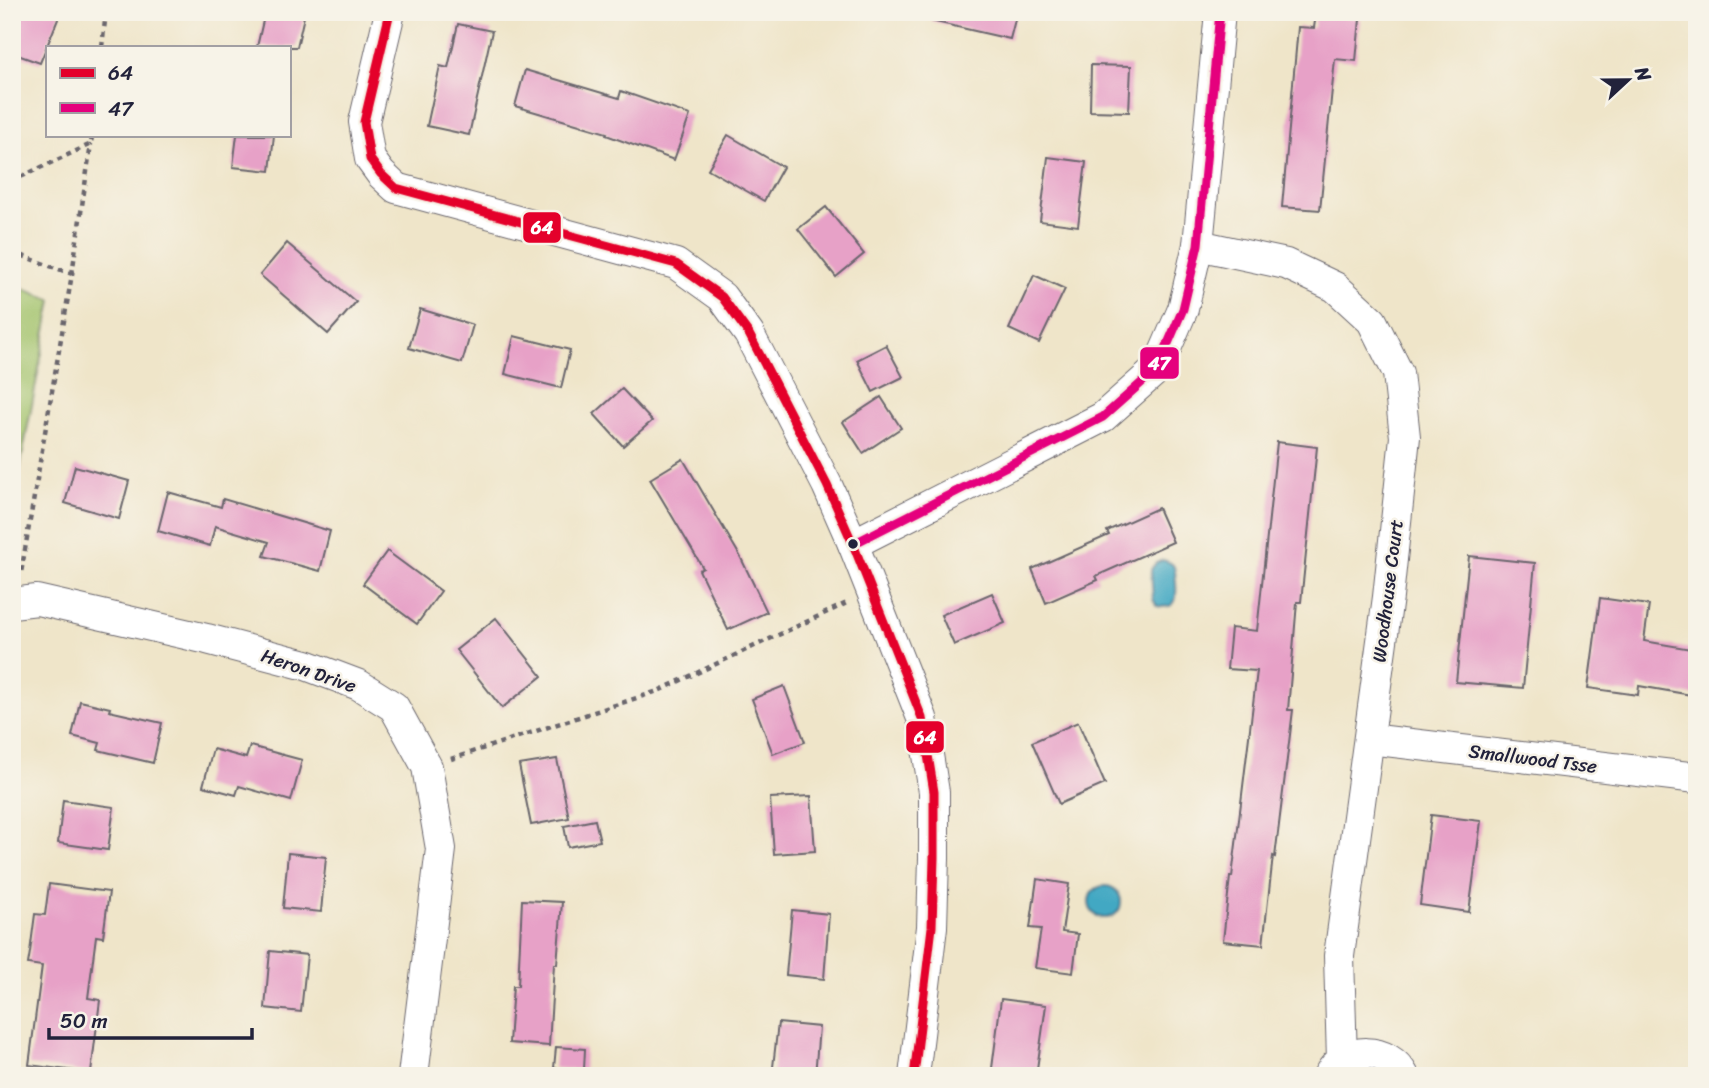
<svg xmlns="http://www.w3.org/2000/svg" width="1709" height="1088" font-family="Sriracha,sans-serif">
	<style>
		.green { fill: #a3c36c; stroke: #627254; stroke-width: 2 }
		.water { fill: #43a8c3; stroke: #32657f; stroke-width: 2 }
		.building { fill: #e7a1c7 }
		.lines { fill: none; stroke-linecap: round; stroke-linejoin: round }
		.street-casing { stroke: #6a666d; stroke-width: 32 }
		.path { stroke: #6a666d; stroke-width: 4.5; stroke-dasharray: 5 5; stroke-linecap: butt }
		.street { stroke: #fff; stroke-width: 30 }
		.bus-1-casing { stroke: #f7f3e8; stroke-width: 14 }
		.bus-2-casing { stroke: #f7f3e8; stroke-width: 14 }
		.bus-1 { stroke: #e4002b; stroke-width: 9 }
		.bus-2 { stroke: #e5007d; stroke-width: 9 }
		.bus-dot { fill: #22223b; stroke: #f7f3e8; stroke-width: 2.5 }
		.labels { text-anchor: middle; stroke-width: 5; stroke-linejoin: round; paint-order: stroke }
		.street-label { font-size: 19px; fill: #22223b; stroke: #f7f3e8 }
		.line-badge { stroke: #f7f3e8; stroke-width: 2.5 }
		.badge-label { font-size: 19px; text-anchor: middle; font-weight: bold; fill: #fff }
	</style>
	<rect width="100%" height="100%" fill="#f7f3e8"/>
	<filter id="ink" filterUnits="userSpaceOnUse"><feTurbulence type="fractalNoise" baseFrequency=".0143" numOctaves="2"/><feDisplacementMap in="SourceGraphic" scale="14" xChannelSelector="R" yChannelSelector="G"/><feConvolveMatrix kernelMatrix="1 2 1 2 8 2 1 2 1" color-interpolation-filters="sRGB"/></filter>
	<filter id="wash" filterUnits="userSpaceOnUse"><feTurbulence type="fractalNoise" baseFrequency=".00686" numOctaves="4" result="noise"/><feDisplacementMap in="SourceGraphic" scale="28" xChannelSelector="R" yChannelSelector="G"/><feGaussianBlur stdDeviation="1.57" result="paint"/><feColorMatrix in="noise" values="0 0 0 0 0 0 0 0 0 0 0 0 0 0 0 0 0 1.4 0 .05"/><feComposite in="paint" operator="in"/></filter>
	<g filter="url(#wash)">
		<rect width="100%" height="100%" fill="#efe5c9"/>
		<path class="green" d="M 12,284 L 52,300 L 12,509 Z"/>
		<g class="water">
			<path d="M 1163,560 C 1168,562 1169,561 1173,565 C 1176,570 1175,576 1176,582 C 1177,598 1178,610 1157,606 L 1153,599 L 1151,569 L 1156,563 Z"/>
			<circle cx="1105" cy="902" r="16"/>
		</g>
		<g id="blocks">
			<g class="building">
				<path d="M 12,12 L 61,12 L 40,63 L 12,53 Z"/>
				<path d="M 265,12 L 305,12 L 297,47 L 257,47 Z"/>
				<path d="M 932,12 L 1017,12 L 1010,39 L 931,21 Z"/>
				<path d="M 1316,14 L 1360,19 L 1356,61 L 1335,59 L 1320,210 L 1282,207 L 1298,27 L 1314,28 Z"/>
				<path d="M 458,24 L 492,31 L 469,135 L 427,126 L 440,66 L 448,68 Z"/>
				<path d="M 1091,65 L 1131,66 L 1129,112 L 1090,111 Z"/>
				<path d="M 525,70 L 619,98 L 621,91 L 690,115 L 674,160 L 606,135 L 607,133 L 515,106 Z"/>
				<path d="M 237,135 L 274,135 L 270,171 L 233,167 Z"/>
				<path d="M 728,135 L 783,167 L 764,201 L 708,169 Z"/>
				<path d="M 1048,157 L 1086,162 L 1078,226 L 1040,221 Z"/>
				<path d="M 826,207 L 864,254 L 836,277 L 798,229 Z"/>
				<path d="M 287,243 L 356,302 L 328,334 L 260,275 Z"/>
				<path d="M 1034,275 L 1065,289 L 1039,343 L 1009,329 Z"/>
				<path d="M 420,309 L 473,325 L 462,363 L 409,348 Z"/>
				<path d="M 514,336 L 570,350 L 561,388 L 505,374 Z"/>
				<path d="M 886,345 L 903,377 L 873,392 L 857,360 Z"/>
				<path d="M 622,389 L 652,421 L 623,446 L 594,414 Z"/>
				<path d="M 881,397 L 901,428 L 863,453 L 843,422 Z"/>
				<path d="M 1277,442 L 1317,447 L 1301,602 L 1297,602 L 1288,710 L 1293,710 L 1275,857 L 1273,856 L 1263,945 L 1223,941 L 1230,877 L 1232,877 L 1257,671 L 1227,669 L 1231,628 L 1257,631 Z"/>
				<path d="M 683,459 L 740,556 L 767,612 L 728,630 L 699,570 L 703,568 L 650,479 Z"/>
				<path d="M 75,466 L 129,481 L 119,519 L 65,503 Z"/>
				<path d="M 168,492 L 221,507 L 223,499 L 330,531 L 320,571 L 264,556 L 269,542 L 215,526 L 210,546 L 158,531 Z"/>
				<path d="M 1158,508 L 1173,542 L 1096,576 L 1098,580 L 1046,603 L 1032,569 L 1109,535 L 1107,531 Z"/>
				<path d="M 387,551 L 441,591 L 417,624 L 363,584 Z"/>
				<path d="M 1469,556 L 1535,563 L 1523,688 L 1456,682 Z"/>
				<path d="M 992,593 L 1005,623 L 954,645 L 941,615 Z"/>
				<path d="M 1600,598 L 1649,605 L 1644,641 L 1697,650 L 1697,696 L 1639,686 L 1638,695 L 1588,688 Z"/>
				<path d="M 496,618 L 542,676 L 502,708 L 456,650 Z"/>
				<path d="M 784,686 L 805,742 L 773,754 L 752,699 Z"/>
				<path d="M 80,701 L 110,708 L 109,711 L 162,723 L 153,763 L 98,750 L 100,743 L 72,736 Z"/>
				<path d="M 1078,722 L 1105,784 L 1059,804 L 1032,742 Z"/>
				<path d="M 250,746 L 302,760 L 291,801 L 239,786 L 236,795 L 203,786 L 213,749 L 246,758 Z"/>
				<path d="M 557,759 L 569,818 L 531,825 L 519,765 Z"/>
				<path d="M 811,796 L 815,851 L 774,854 L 770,798 Z"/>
				<path d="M 63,800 L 114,807 L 108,850 L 58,843 Z"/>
				<path d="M 1431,815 L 1481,821 L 1469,912 L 1420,905 Z"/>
				<path d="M 595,820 L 600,841 L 568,847 L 564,826 Z"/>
				<path d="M 288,853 L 326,857 L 321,912 L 283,908 Z"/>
				<path d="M 1037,879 L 1069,884 L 1062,932 L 1078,934 L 1073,973 L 1035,968 L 1041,929 L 1030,928 Z"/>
				<path d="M 49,884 L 109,892 L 103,937 L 96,936 L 88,998 L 100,1000 L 91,1073 L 29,1065 L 42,966 L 28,964 L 30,952 L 35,914 L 45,915 Z"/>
				<path d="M 522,900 L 562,902 L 557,964 L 554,964 L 549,1046 L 509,1043 L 513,986 L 518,986 Z"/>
				<path d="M 792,910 L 829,914 L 824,979 L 786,975 Z"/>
				<path d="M 270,951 L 307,955 L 301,1012 L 265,1008 Z"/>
				<path d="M 1001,999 L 1046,1005 L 1036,1076 L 991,1076 Z"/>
				<path d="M 778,1023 L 819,1027 L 815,1076 L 772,1076 Z"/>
				<path d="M 556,1047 L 585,1049 L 584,1070 L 554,1068 Z"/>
			</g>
		</g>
	</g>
	<g filter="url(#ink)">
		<use href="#blocks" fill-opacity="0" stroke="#6a666d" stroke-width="2"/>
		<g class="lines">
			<defs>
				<g id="street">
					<path d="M 390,12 L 364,122 L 370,159 L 381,174 L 396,188 L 676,264 L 722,297 L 749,334 L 827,485 L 853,544 L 922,718 L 934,792 L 934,858 L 932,927 L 914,1076"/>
					<path d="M 1198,245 L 1286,264 L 1335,287 L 1372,321 L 1398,373 L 1405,437 L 1388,597 L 1339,956 L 1342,1060"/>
					<path d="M 853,544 L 1103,417 L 1157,369 L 1183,309 L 1198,245 L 1220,12"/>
					<path d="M 12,603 L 37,600 L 207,639 L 306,665 L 359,685 L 394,707 L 427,767 L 441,849 L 413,1076"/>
					<path d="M 1369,739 L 1697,778"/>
					<path d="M 1328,1076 C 1344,1045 1389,1046 1404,1076"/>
				</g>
			</defs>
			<use href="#street" class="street-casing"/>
			<g class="path">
				<path d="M 102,47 L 106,12"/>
				<path d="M 12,181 L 91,144 L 92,135"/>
				<path d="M 12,252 L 72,274 L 21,573"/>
				<path d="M 72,274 L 91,144"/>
				<path d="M 451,759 L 658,691 L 849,602"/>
			</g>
			<use href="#street" class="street"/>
			<defs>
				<path id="bus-1" d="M 390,12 L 364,122 L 370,159 L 381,174 L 396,188 L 676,264 L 722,297 L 749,334 L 827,485 L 853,544 L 922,718 L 934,792 L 934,858 L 932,927 L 914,1076"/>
				<path id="bus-2" d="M 853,544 L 1103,417 L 1157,369 L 1183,309 L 1198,245 L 1220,12"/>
			</defs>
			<use href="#bus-1" class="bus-1-casing"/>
			<use href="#bus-2" class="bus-2-casing"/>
			<use href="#bus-1" class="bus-1"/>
			<use href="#bus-2" class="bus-2"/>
		</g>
	</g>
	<circle class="bus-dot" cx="853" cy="544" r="6"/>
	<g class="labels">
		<g class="street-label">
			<text transform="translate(1387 591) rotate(-83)" y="7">Woodhouse Court</text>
			<text transform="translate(309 670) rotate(19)" y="7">Heron Drive</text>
			<text transform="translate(1533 758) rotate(7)" y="7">Smallwood Tsse</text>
		</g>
	</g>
	<g class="line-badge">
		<rect x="522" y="211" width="40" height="33" rx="7" fill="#e4002b"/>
		<rect x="1139" y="346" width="41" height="34" rx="7" fill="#e5007d"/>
		<rect x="905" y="720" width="40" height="34" rx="7" fill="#e4002b"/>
	</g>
	<g class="badge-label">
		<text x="542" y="234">64</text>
		<text x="1159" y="370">47</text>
		<text x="925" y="744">64</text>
	</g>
	<rect width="1709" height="1088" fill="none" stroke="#f7f3e8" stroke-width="42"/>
	<rect x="46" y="46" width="245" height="91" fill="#f7f3e8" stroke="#a29fa3" stroke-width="2"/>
	<rect x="60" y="68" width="35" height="10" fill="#e4002b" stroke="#a29fa3" stroke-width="2"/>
	<text x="108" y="80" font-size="21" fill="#22223b">64</text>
	<rect x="60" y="103" width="35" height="10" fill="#e5007d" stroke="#a29fa3" stroke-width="2"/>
	<text x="108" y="116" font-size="21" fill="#22223b">47</text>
	<g transform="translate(1628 80) rotate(68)" stroke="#f7f3e8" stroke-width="5" paint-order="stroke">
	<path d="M0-5L12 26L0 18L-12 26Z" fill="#22223b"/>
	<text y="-10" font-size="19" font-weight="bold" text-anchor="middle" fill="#22223b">N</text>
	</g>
	<path d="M49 1028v10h203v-10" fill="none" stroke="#22223b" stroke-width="3.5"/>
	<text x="60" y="1028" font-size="21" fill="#22223b" stroke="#f7f3e8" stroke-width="5" paint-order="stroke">50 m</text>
</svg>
